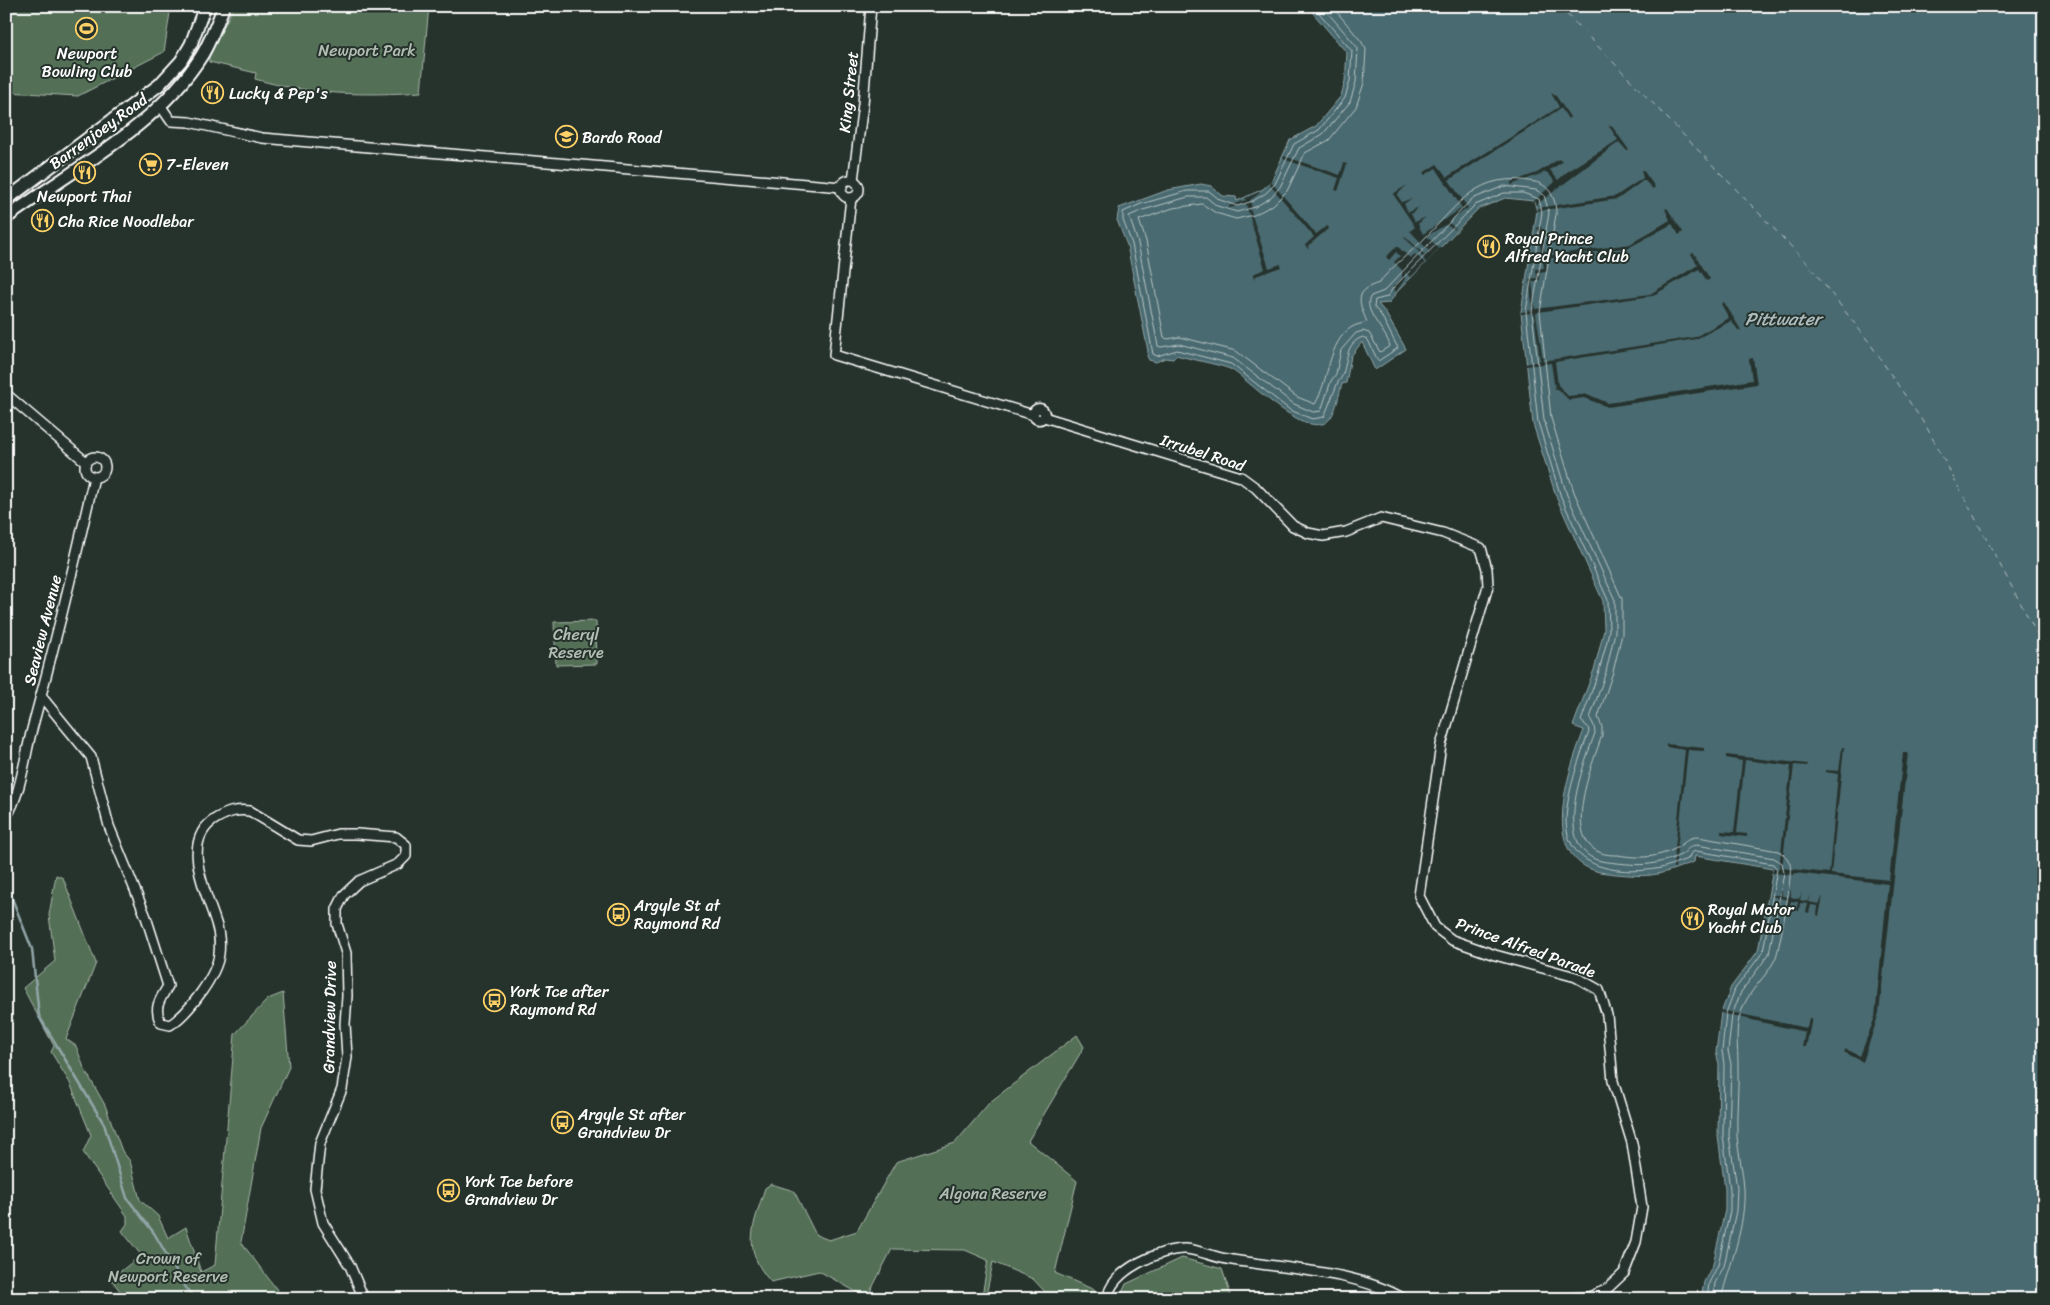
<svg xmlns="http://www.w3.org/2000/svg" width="2050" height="1305" font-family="Sriracha,sans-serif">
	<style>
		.green { fill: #536f56; stroke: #a9b7aa }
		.water { fill: #4a6b70; stroke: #92a6a9 }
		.pier { fill: #26332d }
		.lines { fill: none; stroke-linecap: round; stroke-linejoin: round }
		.shore { stroke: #b7c4c6; stroke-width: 1 }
		.stream { stroke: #92a6a9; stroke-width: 2.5 }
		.ferry { stroke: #aebcbf; stroke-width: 1; stroke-dasharray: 6 5; stroke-linecap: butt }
		.tertiary-casing { stroke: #fff; stroke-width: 12 }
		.primary-casing { stroke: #fff; stroke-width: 15 }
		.tertiary { stroke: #26332d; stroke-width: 9 }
		.primary { stroke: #26332d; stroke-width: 11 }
		.labels { text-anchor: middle; stroke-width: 4; stroke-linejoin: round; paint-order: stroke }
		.park-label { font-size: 16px; fill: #b2beb3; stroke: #26332d }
		.poi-label { font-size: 16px; fill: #fff; stroke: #26332d; text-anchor: start }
		.street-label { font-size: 16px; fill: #fff; stroke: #26332d }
		.water-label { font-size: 18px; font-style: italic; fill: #aebcbf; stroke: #26332d }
	</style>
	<rect width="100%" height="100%" fill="#26332d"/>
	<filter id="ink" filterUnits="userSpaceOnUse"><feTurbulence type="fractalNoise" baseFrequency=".02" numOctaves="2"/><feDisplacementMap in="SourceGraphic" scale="10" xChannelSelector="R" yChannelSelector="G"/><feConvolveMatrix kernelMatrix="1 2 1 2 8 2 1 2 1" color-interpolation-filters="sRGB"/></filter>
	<g filter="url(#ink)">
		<g class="green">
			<path d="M 6,6 L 171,6 L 164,52 L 78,96 L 6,92 Z"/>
			<path d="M 234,6 L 429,6 L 421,92 C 365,96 309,95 255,79 L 256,73 L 209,62 L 209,56 Z"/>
			<path d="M 596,621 L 597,664 L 556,665 L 554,622 Z"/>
			<path d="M 56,875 L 63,878 L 96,963 L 66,1039 L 76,1046 L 84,1068 L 105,1105 L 122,1151 L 130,1161 L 140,1200 L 158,1216 L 168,1238 L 186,1227 L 201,1272 L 215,1265 L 235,1034 L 268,999 L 283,993 L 289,1067 L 261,1128 L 241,1242 L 284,1299 L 126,1299 L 111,1279 L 141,1255 L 122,1231 L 127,1224 L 127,1216 L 83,1152 L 91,1135 L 70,1083 L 51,1052 L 54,1046 L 23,988 L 55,961 L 49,915 Z"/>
			<path d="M 1077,1035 L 1084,1047 L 1028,1141 L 1077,1181 L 1055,1273 L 1097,1291 L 1093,1299 L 1062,1299 L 1049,1296 L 1033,1279 L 993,1262 L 986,1296 L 983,1290 L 988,1260 L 965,1250 L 892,1249 L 867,1298 L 819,1271 L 771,1282 C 741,1249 753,1226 765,1188 L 771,1184 L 794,1191 L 816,1235 L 829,1240 L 857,1231 L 896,1162 L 955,1143 L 990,1102 Z"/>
			<path d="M 1182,1258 L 1222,1269 L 1232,1299 L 1119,1299 L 1126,1284 Z"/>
		</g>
		<path class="water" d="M 1307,6 L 2044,6 L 2044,1299 L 1701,1299 L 1704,1282 L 1713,1264 L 1725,1210 L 1725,1189 L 1718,1136 L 1719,1064 L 1716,1052 L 1721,1013 L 1731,987 L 1758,951 L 1773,869 L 1695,856 L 1694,862 C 1682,866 1669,872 1657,874 C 1643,877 1630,875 1616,874 C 1609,873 1600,873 1593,870 C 1539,851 1570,767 1584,730 L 1573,726 L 1595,667 L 1604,630 L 1603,601 L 1557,499 L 1533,424 L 1521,312 L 1537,211 L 1534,201 L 1505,198 L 1478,209 L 1397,292 L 1389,303 L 1378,304 L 1385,312 L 1406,349 L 1375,370 L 1362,342 L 1351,356 L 1346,383 L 1342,384 C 1339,394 1337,408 1331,417 C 1313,447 1250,381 1232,370 C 1223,365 1189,359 1176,355 L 1173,359 L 1165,358 L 1156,362 L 1149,360 L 1147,356 L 1148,351 L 1127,245 L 1117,220 L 1119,208 L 1168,190 L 1201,184 L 1211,186 L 1223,196 L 1236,197 L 1237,201 L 1263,189 L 1271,182 L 1290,140 L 1316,126 L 1341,96 L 1345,81 L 1347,53 Z"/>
		<g class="pier">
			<path d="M 1551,93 L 1556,96 L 1570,117 L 1568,119 L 1561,108 L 1449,180 L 1468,208 L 1448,222 L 1457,230 L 1445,225 L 1427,236 L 1439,249 L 1426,263 L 1420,253 L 1404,237 L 1405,236 L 1425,255 L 1429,251 L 1410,231 L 1415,227 L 1393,194 L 1407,185 L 1397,195 L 1402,202 L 1412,198 L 1404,204 L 1408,212 L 1419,207 L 1411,214 L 1415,222 L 1426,217 L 1418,224 L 1423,234 L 1462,208 L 1436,168 L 1425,175 L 1423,173 L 1437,164 L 1447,177 L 1559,107 Z"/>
			<path d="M 1611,125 L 1629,150 L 1627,151 L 1619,142 L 1536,205 L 1534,201 L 1555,182 L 1549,174 L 1546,172 L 1511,185 L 1511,182 L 1537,173 L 1559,159 L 1562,162 L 1550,170 L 1558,180 L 1567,172 L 1618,140 L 1609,126 Z"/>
			<path d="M 1284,156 L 1340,175 L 1344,163 L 1347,164 L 1338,191 L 1335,190 L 1339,178 L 1283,159 Z"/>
			<path d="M 1641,170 L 1643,170 L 1655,187 L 1653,189 L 1644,180 L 1618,199 L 1537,211 L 1537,208 L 1616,196 L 1643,178 Z"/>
			<path d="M 1271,182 L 1316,234 L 1327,226 L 1329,228 L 1308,246 L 1309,250 L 1305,245 L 1314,237 L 1269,184 Z"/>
			<path d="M 1259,192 L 1260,193 L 1250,200 L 1252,208 L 1250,209 L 1269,268 L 1281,264 L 1281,267 L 1256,276 L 1254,279 L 1253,274 L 1265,269 L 1246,204 L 1229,208 L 1229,206 L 1246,200 L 1245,198 Z"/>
			<path d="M 1667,208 L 1683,232 L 1679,235 L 1672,224 L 1630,247 L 1546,259 L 1547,271 L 1539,272 L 1540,280 L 1532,282 L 1535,309 L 1650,294 L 1698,265 L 1691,254 L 1694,253 L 1710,279 L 1707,281 L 1699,269 L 1652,296 L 1538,312 L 1536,314 L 1543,361 L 1695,337 L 1729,318 L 1721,304 L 1724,302 L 1741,330 L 1739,331 L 1731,321 L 1696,339 L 1555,362 L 1558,385 L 1568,396 L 1587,394 L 1608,403 L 1752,380 L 1749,359 L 1753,358 L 1757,384 L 1608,407 L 1584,398 L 1569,400 L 1558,389 L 1555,389 L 1551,363 L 1526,366 L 1525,364 L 1540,361 L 1534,313 L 1521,314 L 1521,312 L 1533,310 L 1529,279 L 1537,278 L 1536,269 L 1544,268 L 1543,260 L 1528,262 L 1529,259 L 1542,257 L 1537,228 L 1541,226 L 1545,256 L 1630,244 L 1670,220 L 1665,209 Z"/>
			<path d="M 1397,246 L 1410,258 L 1415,254 L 1425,263 L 1411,277 L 1405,273 L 1405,279 L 1396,292 L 1392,288 L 1402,278 L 1402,270 L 1394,262 L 1400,256 L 1396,252 L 1389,260 L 1386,257 Z"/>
			<path d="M 1666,744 L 1704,748 L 1704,751 L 1688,750 L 1675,868 L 1673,868 L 1685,750 L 1666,747 Z"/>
			<path d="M 1842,747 L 1844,747 L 1831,874 L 1889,880 L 1903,753 L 1908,753 L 1879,1013 L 1863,1062 L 1844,1052 L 1846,1049 L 1860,1056 L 1875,1017 L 1888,884 L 1795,873 L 1794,875 L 1772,873 L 1773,869 L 1779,869 L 1791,766 L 1745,760 L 1737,833 L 1747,834 L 1747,837 L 1721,834 L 1721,831 L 1734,832 L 1742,761 L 1726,758 L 1726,755 L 1807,764 L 1807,766 L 1794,765 L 1782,868 L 1829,873 L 1838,774 L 1825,772 L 1825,770 L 1839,771 Z"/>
			<path d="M 1782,889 L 1782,896 L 1789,897 L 1791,889 L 1791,897 L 1799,899 L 1802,892 L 1800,900 L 1808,902 L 1811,894 L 1809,902 L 1819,904 L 1823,896 L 1819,916 L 1817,915 L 1818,906 L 1811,905 L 1809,913 L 1806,912 L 1808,904 L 1800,903 L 1799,911 L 1796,910 L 1798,902 L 1791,901 L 1789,908 L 1786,908 L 1788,900 L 1780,898 L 1777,905 L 1778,898 L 1769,895 L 1780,895 Z"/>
			<path d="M 1721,1010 L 1807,1028 L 1809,1018 L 1812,1018 L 1806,1047 L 1802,1047 L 1805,1032 L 1721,1013 Z"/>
		</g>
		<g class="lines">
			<g class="shore">
				<path d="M 1313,6 L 1352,51 L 1350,81 L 1345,98 L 1319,130 L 1294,144 L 1275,184 L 1266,193 L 1253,201 L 1237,206 L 1220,200 L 1209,191 L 1187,191 L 1141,204 L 1123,212 L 1123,220 L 1132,244 L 1153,354 L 1157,356 L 1177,350 L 1231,364 L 1290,410 L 1312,419 L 1324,417 L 1338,382 C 1350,370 1341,344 1363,337 L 1368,340 L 1378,361 L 1398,348 L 1381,315 L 1374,307 L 1375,300 L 1387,297 L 1393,288 L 1475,205 L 1504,193 L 1523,193 L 1539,199 L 1542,212 L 1526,312 L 1538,422 L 1561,497 L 1608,600 L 1609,630 L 1607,641 L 1599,671 L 1581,721 L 1588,727 L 1589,732 C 1580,755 1567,793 1566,818 C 1565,868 1616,875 1655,869 C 1666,868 1677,862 1688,859 L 1691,853 L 1696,851 L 1773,864 L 1777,869 L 1763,952 L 1735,989 L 1726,1013 L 1722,1051 L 1724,1064 L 1723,1136 L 1730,1189 L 1730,1211 L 1718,1265 L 1709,1283 L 1707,1299"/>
				<path d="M 1322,6 L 1358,48 L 1356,82 L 1350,102 L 1323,134 L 1299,148 L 1280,187 L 1270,198 L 1255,207 L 1237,212 L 1217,206 L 1206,197 L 1188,197 L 1143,210 L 1129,216 L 1138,243 L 1158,346 L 1161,347 L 1179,344 L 1233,358 L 1294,404 L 1313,412 L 1321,411 L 1331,381 L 1336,374 L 1341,350 L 1356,333 L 1363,331 L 1369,333 L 1380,352 L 1390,346 C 1386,330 1361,310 1371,296 L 1384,291 L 1472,199 L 1504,186 L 1536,190 L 1544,195 L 1549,213 L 1532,312 L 1544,420 L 1567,495 L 1615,600 L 1615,632 L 1606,672 L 1590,718 L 1594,726 L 1595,733 C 1584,764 1552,843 1597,860 C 1603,862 1611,862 1616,863 C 1629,864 1642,866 1655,863 C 1661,862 1679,857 1684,853 C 1688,849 1689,846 1696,845 L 1774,858 L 1782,863 L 1784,873 L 1769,954 L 1741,992 L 1732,1015 L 1728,1051 L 1731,1064 L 1729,1136 L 1737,1188 L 1736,1211 L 1724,1266 L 1715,1283 L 1713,1299"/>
				<path d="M 1332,6 L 1361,41 L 1366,49 L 1364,83 L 1356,107 L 1329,140 L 1305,153 L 1287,191 L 1273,205 L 1254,215 L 1236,219 L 1216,213 L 1202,204 L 1173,208 L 1139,220 L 1146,241 L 1164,337 L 1167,339 L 1180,337 L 1236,351 L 1297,397 L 1315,404 C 1329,381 1328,341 1352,327 C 1357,324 1362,324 1367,322 C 1359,303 1353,291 1379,283 C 1391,267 1409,254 1423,240 C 1459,204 1477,170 1535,182 C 1550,185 1556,199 1556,214 L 1540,312 L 1551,418 L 1574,492 L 1622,599 L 1622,634 L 1613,672 L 1598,717 L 1602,727 L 1602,735 C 1593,763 1562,836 1599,852 C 1605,855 1612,855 1618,855 C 1630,857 1641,858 1653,856 C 1659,855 1673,851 1678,847 C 1686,842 1688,837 1698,837 L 1778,851 C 1784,854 1788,858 1790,864 C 1793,874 1780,946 1776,957 C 1768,977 1747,990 1740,1015 C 1735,1031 1738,1047 1738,1064 C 1739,1088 1736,1112 1737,1136 C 1738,1153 1743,1171 1744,1188 C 1746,1227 1730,1263 1721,1299"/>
			</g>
			<path class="stream" d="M 6,883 L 32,949 L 39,1016 L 104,1124 L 127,1198 L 154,1233 L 184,1285 L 195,1299"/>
			<path class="ferry" d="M 1559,6 L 1809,265 L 1869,342 L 1927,428 L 2044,647"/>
			<defs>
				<g id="tertiary">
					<path d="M 160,105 L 171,121 L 189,122 L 262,138 L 842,187"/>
					<path d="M 853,180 L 863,104 L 871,6"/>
					<circle cx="850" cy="189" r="9"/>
					<path d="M 851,198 L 834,355 L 1033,415"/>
					<path d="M 6,394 L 86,462"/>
					<circle cx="1039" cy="414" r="5.5"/>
					<path d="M 1044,417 L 1241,477 L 1256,488 L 1293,526 L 1308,533 L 1323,536 L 1346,532 L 1381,518 L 1443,533 L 1481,548 L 1487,569 L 1488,586 L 1441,745 L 1419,896 L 1435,927 L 1452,940 L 1495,955 L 1576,977 L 1599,990 L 1607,1015 L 1613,1081 L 1632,1143 L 1642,1207 L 1636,1242 L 1624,1273 L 1606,1290 L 1589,1297 L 1552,1299"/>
					<circle cx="95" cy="467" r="10"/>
					<path d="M 41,696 L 91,757 L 109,826 L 146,917 L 168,986 C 160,999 153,1008 161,1023 L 170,1025 C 188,1014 217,975 219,954 C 220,945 219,932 216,923 C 207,893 178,840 217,818 C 228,812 237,809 250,811 L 298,840 L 311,841 L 338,834 L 357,834 L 396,837 L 406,845 L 406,856 L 398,864 L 359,881 L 344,895 L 337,909 L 337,924 L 346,953 L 347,996 L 345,1024 L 347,1057 L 342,1089 L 320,1143 L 315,1189 L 323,1223 L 350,1266 L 364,1299"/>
					<path d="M 6,817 C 20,797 25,757 31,733 C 54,648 75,563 94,477"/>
					<path d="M 1108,1299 C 1108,1271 1162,1248 1186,1249 C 1199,1250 1213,1257 1227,1259 C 1283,1269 1354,1270 1404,1299"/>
				</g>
				<g id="primary">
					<path d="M 6,200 L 159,85 L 181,61 L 191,44 L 205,6"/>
					<path d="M 6,218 C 73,169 157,127 202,55 C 211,40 217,23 224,6"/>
				</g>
			</defs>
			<use href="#tertiary" class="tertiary-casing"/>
			<use href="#primary" class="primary-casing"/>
			<use href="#tertiary" class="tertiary"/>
			<use href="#primary" class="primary"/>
		</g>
	</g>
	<defs>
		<symbol id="stadium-ring" viewBox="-11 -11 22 22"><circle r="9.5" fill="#26332d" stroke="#ffd166" stroke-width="1.5"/><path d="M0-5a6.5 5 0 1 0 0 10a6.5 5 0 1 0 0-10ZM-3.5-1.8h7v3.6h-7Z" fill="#ffd166"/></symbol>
		<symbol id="restaurant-ring" viewBox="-11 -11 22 22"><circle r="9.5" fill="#26332d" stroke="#ffd166" stroke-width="1.5"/><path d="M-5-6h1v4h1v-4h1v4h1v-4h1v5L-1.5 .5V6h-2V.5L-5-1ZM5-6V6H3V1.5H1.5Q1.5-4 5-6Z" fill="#ffd166"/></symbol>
		<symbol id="school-ring" viewBox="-11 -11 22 22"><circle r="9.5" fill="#26332d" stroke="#ffd166" stroke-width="1.5"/><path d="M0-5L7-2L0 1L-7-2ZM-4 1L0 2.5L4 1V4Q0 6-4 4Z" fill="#ffd166"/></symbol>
		<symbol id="supermarket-ring" viewBox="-11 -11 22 22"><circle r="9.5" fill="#26332d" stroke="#ffd166" stroke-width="1.5"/><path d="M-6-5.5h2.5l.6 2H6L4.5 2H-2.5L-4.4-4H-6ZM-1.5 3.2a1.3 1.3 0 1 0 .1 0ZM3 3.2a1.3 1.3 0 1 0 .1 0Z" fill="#ffd166"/></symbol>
		<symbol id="bus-ring" viewBox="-11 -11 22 22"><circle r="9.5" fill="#26332d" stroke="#ffd166" stroke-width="1.5"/><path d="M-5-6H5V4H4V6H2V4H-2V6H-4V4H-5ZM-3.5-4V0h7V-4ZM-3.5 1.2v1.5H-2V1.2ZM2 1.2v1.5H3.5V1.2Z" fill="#ffd166"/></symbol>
	</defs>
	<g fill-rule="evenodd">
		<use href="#stadium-ring" x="74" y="16" width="25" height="25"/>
		<use href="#restaurant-ring" x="200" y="80" width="25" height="25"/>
		<use href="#school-ring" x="554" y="124" width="25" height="25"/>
		<use href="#supermarket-ring" x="138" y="152" width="25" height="25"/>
		<use href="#restaurant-ring" x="72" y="160" width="25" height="25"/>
		<use href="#restaurant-ring" x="30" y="208" width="25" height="25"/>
		<use href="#restaurant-ring" x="1476" y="234" width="25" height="25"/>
		<use href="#bus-ring" x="606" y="902" width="25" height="25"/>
		<use href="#restaurant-ring" x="1680" y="906" width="25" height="25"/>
		<use href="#bus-ring" x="482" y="988" width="25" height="25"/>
		<use href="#bus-ring" x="550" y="1110" width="25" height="25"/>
		<use href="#bus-ring" x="436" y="1178" width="25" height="25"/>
	</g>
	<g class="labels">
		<g class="park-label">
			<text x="367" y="56">Newport Park</text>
			<text x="576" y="640">Cheryl<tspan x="576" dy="18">Reserve</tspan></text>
			<text x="993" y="1199">Algona Reserve</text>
			<text x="168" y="1264">Crown of<tspan x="168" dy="18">Newport Reserve</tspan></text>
		</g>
		<g class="poi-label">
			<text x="87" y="59" text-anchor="middle">Newport<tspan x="87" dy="18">Bowling Club</tspan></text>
			<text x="229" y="99">Lucky &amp; Pep's</text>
			<text x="582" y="143">Bardo Road</text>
			<text x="166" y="170">7-Eleven</text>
			<text x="84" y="202" text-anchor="middle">Newport Thai</text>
			<text x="58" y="227">Cha Rice Noodlebar</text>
			<text x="1505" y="244">Royal Prince<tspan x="1505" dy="18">Alfred Yacht Club</tspan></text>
			<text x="634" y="911">Argyle St at<tspan x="634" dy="18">Raymond Rd</tspan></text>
			<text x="1708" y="915">Royal Motor<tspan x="1708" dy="18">Yacht Club</tspan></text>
			<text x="510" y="997">York Tce after<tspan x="510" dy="18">Raymond Rd</tspan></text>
			<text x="578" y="1120">Argyle St after<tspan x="578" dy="18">Grandview Dr</tspan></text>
			<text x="465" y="1187">York Tce before<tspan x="465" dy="18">Grandview Dr</tspan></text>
		</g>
		<g class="street-label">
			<text transform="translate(848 92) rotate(-84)" y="6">King Street</text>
			<text transform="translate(98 131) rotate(-36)" y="6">Barrenjoey Road</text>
			<text transform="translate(1203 452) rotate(18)" y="6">Irrubel Road</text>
			<text transform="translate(42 630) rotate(-76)" y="6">Seaview Avenue</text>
			<text transform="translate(1526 947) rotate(20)" y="6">Prince Alfred Parade</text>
			<text transform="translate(329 1017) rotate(-89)" y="6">Grandview Drive</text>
		</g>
		<g class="water-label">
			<text x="1783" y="325">Pittwater</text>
		</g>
	</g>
	<rect width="2050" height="1305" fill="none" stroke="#26332d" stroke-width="25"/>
	<rect x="12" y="12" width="2025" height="1280" fill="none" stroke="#fff" stroke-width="2" filter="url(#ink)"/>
</svg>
